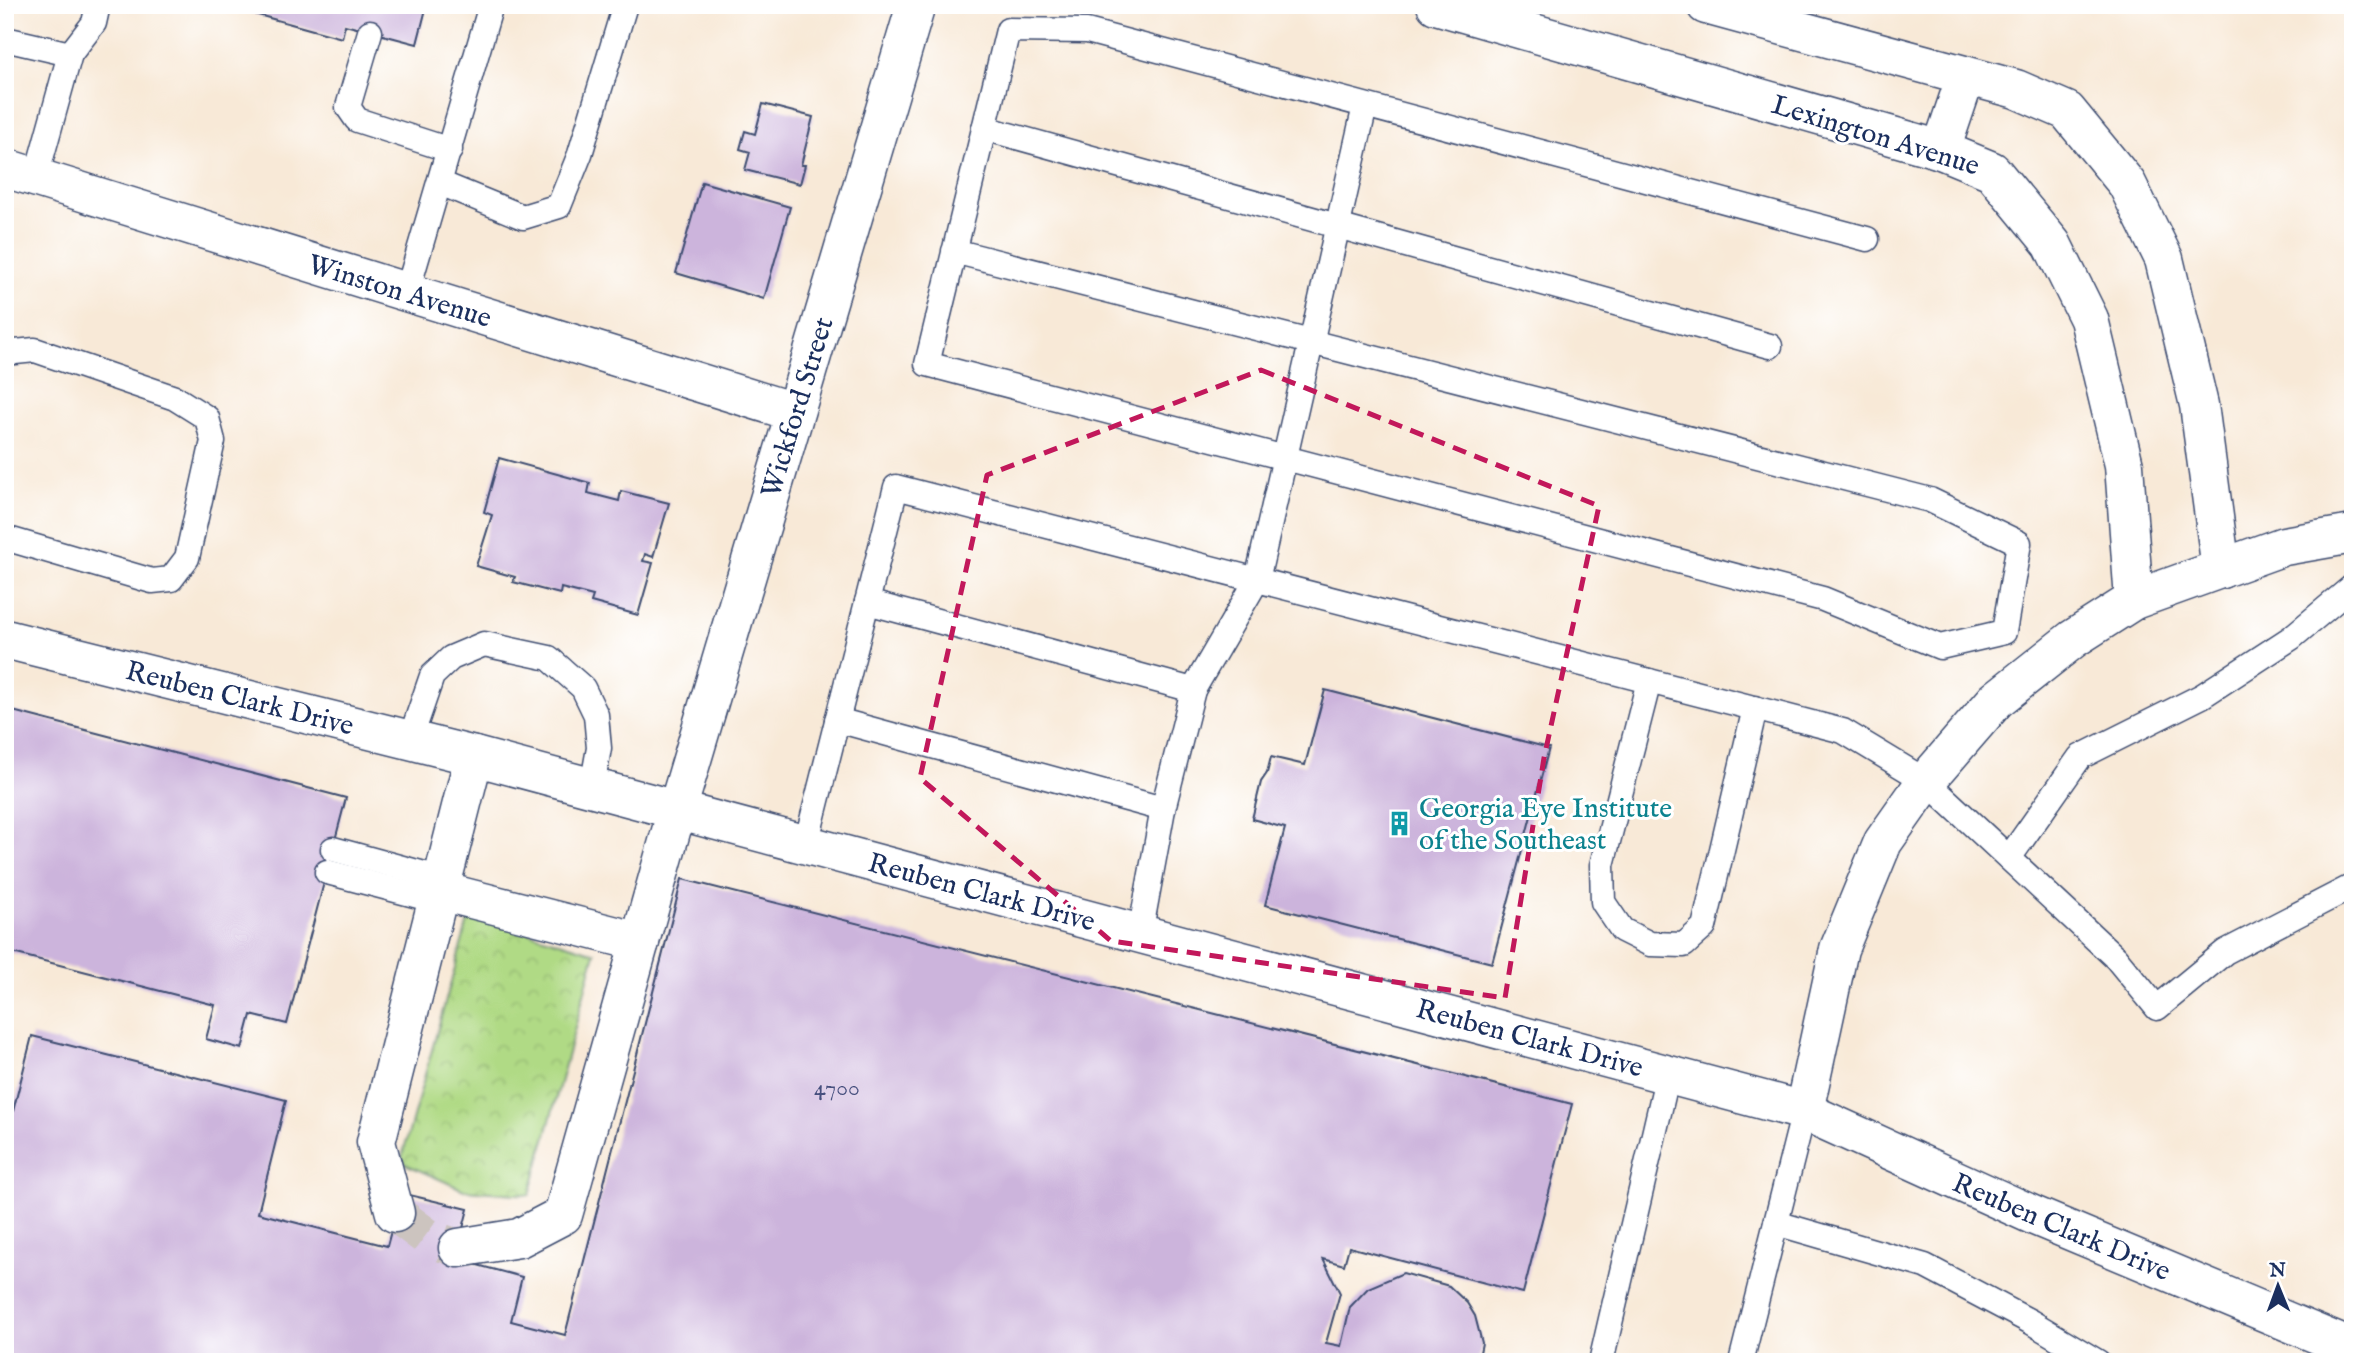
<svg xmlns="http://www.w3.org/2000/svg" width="2358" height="1367" font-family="'IM FELL English',serif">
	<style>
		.park { fill: url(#park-crowns); stroke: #668472; stroke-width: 2 }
		.building { fill: #ccb4dc }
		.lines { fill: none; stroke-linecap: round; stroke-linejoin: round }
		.minor-tunnel { stroke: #ccc4bf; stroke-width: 38; stroke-dasharray: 38 19; stroke-linecap: butt }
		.service-casing { stroke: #3c4b70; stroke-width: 27 }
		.minor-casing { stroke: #3c4b70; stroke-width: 41 }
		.service { stroke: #fff; stroke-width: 24 }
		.minor { stroke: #fff; stroke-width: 38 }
		.marked { fill: none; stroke: #c2185b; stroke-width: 5; stroke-dasharray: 14 9; stroke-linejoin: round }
		.labels { text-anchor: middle; stroke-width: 6; stroke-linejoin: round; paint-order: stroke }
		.number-label { font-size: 24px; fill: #47507e }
		.street-label { font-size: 28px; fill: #1b2f5e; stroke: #fff }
		.culture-label { font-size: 28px; fill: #0d838f; stroke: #fff; text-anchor: start }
	</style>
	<defs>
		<pattern id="park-crowns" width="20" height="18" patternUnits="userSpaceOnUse" patternTransform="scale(1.75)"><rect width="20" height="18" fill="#b0da85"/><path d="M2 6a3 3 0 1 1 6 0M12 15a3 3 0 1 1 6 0" fill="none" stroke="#97bb75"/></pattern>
	</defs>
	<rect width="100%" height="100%" fill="#fff"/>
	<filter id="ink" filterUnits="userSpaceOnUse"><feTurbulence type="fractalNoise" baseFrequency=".0143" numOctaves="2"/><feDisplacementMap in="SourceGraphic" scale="14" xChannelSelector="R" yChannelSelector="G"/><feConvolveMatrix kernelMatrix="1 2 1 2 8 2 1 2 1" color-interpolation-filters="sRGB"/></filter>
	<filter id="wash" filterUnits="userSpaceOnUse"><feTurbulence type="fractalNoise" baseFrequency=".00686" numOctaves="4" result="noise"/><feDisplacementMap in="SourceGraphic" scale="28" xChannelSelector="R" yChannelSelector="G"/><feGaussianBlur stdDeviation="1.57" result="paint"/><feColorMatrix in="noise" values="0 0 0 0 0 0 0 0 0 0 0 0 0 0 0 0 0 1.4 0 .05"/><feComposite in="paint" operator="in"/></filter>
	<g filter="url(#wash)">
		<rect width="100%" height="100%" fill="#f8e9d7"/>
		<path class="park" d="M 470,914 L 595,953 L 530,1195 L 464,1190 L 405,1164 L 402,1157 Z"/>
		<g id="blocks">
			<g class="building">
				<path d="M 222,5 L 427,5 L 417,44 L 345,25 L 342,38 Z"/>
				<path d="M 763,104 L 813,117 L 801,165 L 805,165 L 800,184 L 745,170 L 750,152 L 740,149 L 745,131 L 755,134 Z"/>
				<path d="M 702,182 L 790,207 L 764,299 L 676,273 Z"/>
				<path d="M 499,458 L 590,483 L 588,493 L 619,501 L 621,491 L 669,503 L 653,557 L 645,554 L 643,561 L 653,563 L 638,615 L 591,602 L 593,596 L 561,588 L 560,594 L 513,582 L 515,577 L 476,566 L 492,515 L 484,512 Z"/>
				<path d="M 1325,690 L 1549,748 L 1492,963 L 1265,905 L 1285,828 L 1252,819 L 1261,782 L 1267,773 L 1271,757 L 1305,765 Z"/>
				<path d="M 5,709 L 346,798 L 287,1024 L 251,1015 L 242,1049 L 206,1039 L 215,1005 L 5,951 Z"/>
				<path d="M 682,879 L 1572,1104 L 1523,1293 L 1349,1247 L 1344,1265 L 1323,1259 L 1340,1293 L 1326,1343 L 1341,1346 L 1350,1307 L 1368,1288 L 1403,1273 L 1449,1286 L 1467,1303 L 1475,1316 L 1482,1343 L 1478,1362 L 5,1362 L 5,1143 L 32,1036 L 286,1100 L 258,1213 L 387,1246 L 401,1193 L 468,1209 L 455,1259 L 522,1277 L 511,1321 L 565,1335 Z"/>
			</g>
		</g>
	</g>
	<g filter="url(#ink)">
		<use href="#blocks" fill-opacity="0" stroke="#3c4b70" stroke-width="2"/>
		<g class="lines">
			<path class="minor-tunnel" d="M 395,1213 L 430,1239 L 458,1248"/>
			<defs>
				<g id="service">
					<path d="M 370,32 L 348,107 L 357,120 L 450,150"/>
					<path d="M 5,39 L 70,54 L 36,177"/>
					<path d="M 70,54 L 94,23 L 98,5"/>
					<path d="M 984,128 L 1770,346"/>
					<path d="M 440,183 L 523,217 L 559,206 L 580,154 L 625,5"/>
					<path d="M 954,251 L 1930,500 L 2019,543 L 2004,632 L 1940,647 L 1823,599 L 927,364 L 1008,30 L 1087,31 L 1867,239"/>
					<path d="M 407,292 L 491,5"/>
					<path d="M 5,353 L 35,350 L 175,398 L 207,418 L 213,441 L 187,558 L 171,579 L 152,581 L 5,538"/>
					<path d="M 867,602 L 1193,690"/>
					<path d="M 1649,681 L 1602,865 L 1603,902 L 1622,930 L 1650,944 L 1684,945 L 1704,927 L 1755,708"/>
					<path d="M 837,720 L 1163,809"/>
					<path d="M 410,740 L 432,676 L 451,658 L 484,644 L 549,658 L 583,688 L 596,715 L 599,748 L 592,787"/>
					<path d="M 806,844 L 896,487 L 1843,731 L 1926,781 L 2116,958 L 2157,1008 L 2225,952 L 2349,888"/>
					<path d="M 333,849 L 443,879"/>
					<path d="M 2009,858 L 2080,757 L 2202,696 L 2291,638 L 2353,586"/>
					<path d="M 327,872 L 437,901"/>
					<path d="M 1140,934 L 1163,809 L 1193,690 L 1257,580 L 1365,106"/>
					<path d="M 1776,1223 L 1925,1266 L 2031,1322 L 2098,1362"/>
					<path d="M 1601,1362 L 1668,1074"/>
					<path d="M 1741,1362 L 1804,1111"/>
				</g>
				<g id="minor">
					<path d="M 1436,5 L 1941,150 L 1992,171 L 2052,244 L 2089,319 L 2124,465 L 2134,600"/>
					<path d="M 1706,5 L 2016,89 L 2067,111 L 2127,184 L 2164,259 L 2199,405 L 2221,569"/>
					<path d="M 1941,150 L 1966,76"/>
					<path d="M 5,168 L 794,412"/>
					<path d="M 5,639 L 474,756 L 1804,1111 L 2035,1216 L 2353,1349"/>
					<path d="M 440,891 L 640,942"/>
					<path d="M 1804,1111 L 1839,949 L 1883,842 L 1926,781 L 1996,700 L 2073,639 L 2134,600 L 2284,546 L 2353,534"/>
					<path d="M 395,1213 L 376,1142 L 474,756"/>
					<path d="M 458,1248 L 519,1238 L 563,1215 L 677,810 L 916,5"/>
				</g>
			</defs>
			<use href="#service" class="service-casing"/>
			<use href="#minor" class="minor-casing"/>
			<use href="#service" class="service"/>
			<use href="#minor" class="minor"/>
		</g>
	</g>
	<path class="marked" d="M 1261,370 L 1599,506 L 1544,758 L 1505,998 L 1111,941 L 920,778 L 987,475 Z"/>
	<defs>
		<symbol id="building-bare" viewBox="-9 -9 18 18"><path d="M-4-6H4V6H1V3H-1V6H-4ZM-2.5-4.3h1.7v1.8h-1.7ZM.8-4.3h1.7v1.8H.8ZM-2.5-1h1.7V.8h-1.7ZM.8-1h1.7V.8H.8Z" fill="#0f9aa8" stroke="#fff" stroke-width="2.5" paint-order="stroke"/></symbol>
	</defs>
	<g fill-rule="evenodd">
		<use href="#building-bare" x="1382" y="806" width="35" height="35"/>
	</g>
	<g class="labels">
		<g class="number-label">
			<text x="837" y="1095">4700</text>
		</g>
		<g class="street-label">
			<text transform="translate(1876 134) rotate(17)" y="10">Lexington Avenue</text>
			<text transform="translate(400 290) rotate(17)" y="10">Winston Avenue</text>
			<text transform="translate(796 407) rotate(-73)" y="10">Wickford Street</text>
			<text transform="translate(240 697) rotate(14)" y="10">Reuben Clark Drive</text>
			<text transform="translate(982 891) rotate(15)" y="10">Reuben Clark Drive</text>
			<text transform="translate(1530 1037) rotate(15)" y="10">Reuben Clark Drive</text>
			<text transform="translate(2062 1226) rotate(23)" y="10">Reuben Clark Drive</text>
		</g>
		<g class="culture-label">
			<text x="1419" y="817">Georgia Eye Institute<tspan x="1419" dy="32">of the Southeast</tspan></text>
		</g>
	</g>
	<rect width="2358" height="1367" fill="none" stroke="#fff" stroke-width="28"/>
	<g transform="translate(2278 1286) rotate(359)" stroke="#ffffff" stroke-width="5" paint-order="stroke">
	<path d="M0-5L12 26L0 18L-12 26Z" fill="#1b2f5e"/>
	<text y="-10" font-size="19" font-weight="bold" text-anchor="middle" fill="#1b2f5e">N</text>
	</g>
</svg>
